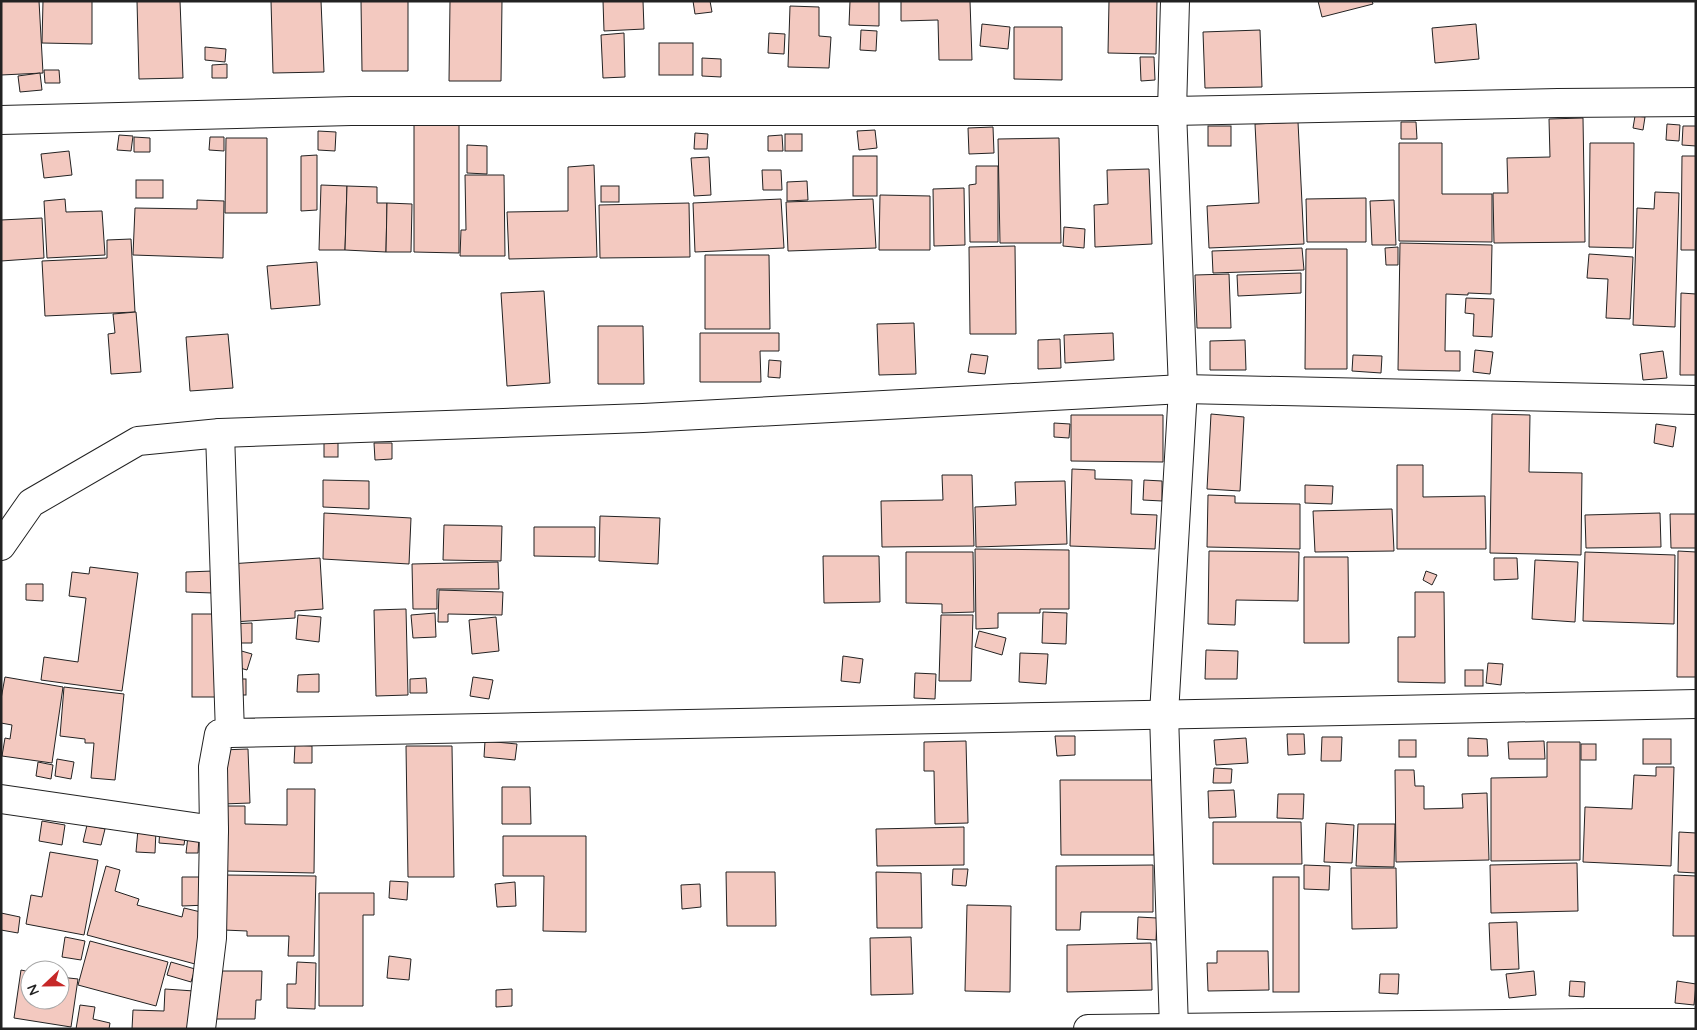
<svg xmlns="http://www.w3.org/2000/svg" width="1697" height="1030" font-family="Quicksand,sans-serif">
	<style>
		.building { fill: #f3c9c0; stroke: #222 }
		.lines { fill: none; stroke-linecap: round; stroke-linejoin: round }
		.minor-casing { stroke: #222; stroke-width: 30 }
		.minor { stroke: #fff; stroke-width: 28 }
	</style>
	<rect width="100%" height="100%" fill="#fff"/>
	<g class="building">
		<path d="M 1,1 L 39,1 L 43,73 L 1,75 Z"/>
		<path d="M 43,1 L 92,1 L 92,44 L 42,43 Z"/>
		<path d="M 137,1 L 180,1 L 183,78 L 139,79 Z"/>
		<path d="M 271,1 L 321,1 L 324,72 L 273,73 Z"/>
		<path d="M 361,1 L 408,1 L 408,71 L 362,71 Z"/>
		<path d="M 450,1 L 502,1 L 501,81 L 449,81 Z"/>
		<path d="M 603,1 L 643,1 L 644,29 L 604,31 Z"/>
		<path d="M 693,1 L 710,1 L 712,12 L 695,14 Z"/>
		<path d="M 850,1 L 879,1 L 879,26 L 849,25 Z"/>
		<path d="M 901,1 L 970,1 L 972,60 L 939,60 L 938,20 L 901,21 Z"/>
		<path d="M 1109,1 L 1157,1 L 1156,54 L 1108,53 Z"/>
		<path d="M 1318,1 L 1372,1 L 1373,4 L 1322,17 Z"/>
		<path d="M 790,6 L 819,7 L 819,36 L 831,37 L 829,68 L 788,67 Z"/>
		<path d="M 982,24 L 1010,27 L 1008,49 L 980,46 Z"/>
		<path d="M 1476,24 L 1479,59 L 1435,63 L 1432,28 Z"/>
		<path d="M 1014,27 L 1062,27 L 1062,80 L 1014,79 Z"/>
		<path d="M 861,30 L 877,31 L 876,51 L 860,50 Z"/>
		<path d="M 1260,30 L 1262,87 L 1205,88 L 1203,32 Z"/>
		<path d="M 624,33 L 625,77 L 603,78 L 601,35 Z"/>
		<path d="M 769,33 L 785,34 L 784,54 L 768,53 Z"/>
		<rect x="659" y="43" width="34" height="32"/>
		<path d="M 205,47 L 226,49 L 225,62 L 205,60 Z"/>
		<path d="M 1140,57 L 1154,57 L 1155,80 L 1141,81 Z"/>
		<path d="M 702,58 L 721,59 L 721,77 L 702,76 Z"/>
		<path d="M 227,64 L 227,78 L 212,78 L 212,65 Z"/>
		<path d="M 44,70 L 59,70 L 60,83 L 45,83 Z"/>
		<path d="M 40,73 L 42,90 L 20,92 L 18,76 Z"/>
		<path d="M 1635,116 L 1645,117 L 1643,130 L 1633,128 Z"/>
		<path d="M 1583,118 L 1585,242 L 1494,243 L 1493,193 L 1508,193 L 1507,158 L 1550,157 L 1549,119 Z"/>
		<path d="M 1298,122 L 1304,244 L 1209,248 L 1207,206 L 1259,203 L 1255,124 Z"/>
		<path d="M 1401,122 L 1416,122 L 1417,139 L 1401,139 Z"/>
		<path d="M 414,124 L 459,124 L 459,253 L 414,252 Z"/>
		<path d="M 1667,124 L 1680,125 L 1679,141 L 1666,140 Z"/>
		<rect x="1208" y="126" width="23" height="20"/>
		<path d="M 1683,126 L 1696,126 L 1696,146 L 1682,145 Z"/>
		<path d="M 993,127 L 994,153 L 969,154 L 968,128 Z"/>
		<path d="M 875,130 L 877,148 L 859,150 L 857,131 Z"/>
		<path d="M 318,131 L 336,132 L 335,151 L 318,150 Z"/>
		<path d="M 695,133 L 708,134 L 707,149 L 694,149 Z"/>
		<rect x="785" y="134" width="17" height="17"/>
		<path d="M 119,135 L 133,136 L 131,151 L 117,150 Z"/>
		<path d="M 782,135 L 783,151 L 768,151 L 768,136 Z"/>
		<path d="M 134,137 L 150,138 L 150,152 L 134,152 Z"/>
		<path d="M 210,137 L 224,137 L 224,151 L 209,150 Z"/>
		<path d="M 226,138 L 267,138 L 267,213 L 225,213 Z"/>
		<path d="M 1059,138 L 1061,243 L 1000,243 L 998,139 Z"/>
		<path d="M 1399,143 L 1442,143 L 1442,194 L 1492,194 L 1492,242 L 1399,241 Z"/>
		<path d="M 1590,143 L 1634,143 L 1633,248 L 1589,247 Z"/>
		<path d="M 467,145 L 487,146 L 487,174 L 467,173 Z"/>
		<path d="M 69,151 L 72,175 L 44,178 L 41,154 Z"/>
		<path d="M 317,155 L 317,210 L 301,211 L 301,156 Z"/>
		<rect x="853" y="156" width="24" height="40"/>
		<path d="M 1682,156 L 1696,156 L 1696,250 L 1681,250 Z"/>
		<path d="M 709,157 L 711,195 L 694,196 L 691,158 Z"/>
		<path d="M 594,165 L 597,257 L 509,259 L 507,212 L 568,211 L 568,167 Z"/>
		<path d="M 976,166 L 998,166 L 998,242 L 970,242 L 969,185 L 976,184 Z"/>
		<path d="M 1149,169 L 1152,244 L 1095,247 L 1094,205 L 1108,204 L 1107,170 Z"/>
		<path d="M 762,170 L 781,170 L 782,190 L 763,190 Z"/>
		<path d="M 465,175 L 504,175 L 505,256 L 460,256 L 461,230 L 466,230 Z"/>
		<rect x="136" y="180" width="27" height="18"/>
		<path d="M 807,181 L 808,200 L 787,201 L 787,182 Z"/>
		<path d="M 321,185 L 347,186 L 345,250 L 319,250 Z"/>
		<path d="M 347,186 L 377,187 L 377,203 L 387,203 L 386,252 L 345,250 Z"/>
		<rect x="601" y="186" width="18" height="16"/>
		<path d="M 964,188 L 965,245 L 934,246 L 933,189 Z"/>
		<path d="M 1655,192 L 1679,193 L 1675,327 L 1633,325 L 1637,208 L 1654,209 Z"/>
		<path d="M 880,195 L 930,196 L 930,250 L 879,250 Z"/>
		<path d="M 1366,198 L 1366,242 L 1307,242 L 1306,199 Z"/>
		<path d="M 65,199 L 66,212 L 102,211 L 105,255 L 47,258 L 44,201 Z"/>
		<path d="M 781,199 L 784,248 L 695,252 L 693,203 Z"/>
		<path d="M 873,199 L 876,248 L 788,251 L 786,202 Z"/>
		<path d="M 197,200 L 224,201 L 223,258 L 133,255 L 135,208 L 197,209 Z"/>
		<path d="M 1394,200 L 1396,245 L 1372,245 L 1370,201 Z"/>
		<path d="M 387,203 L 412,204 L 411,252 L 386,252 Z"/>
		<path d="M 689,203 L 690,257 L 600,258 L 599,205 Z"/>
		<path d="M 42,218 L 44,258 L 1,261 L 1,220 Z"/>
		<path d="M 1064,227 L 1085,229 L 1084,248 L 1063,246 Z"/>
		<path d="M 131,239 L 135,312 L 45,316 L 42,261 L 107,258 L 107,240 Z"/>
		<path d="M 1400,243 L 1492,245 L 1491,294 L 1468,293 L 1468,295 L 1446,294 L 1445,351 L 1460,351 L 1460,371 L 1398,370 Z"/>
		<path d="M 1015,246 L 1016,334 L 970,334 L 969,247 Z"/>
		<path d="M 1398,247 L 1398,265 L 1386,265 L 1385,248 Z"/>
		<path d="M 1302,248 L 1304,270 L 1213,273 L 1212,251 Z"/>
		<path d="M 1306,249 L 1347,249 L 1347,369 L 1305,369 Z"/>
		<path d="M 1589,254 L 1633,257 L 1630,319 L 1606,318 L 1608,279 L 1587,278 Z"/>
		<path d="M 705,255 L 769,255 L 770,329 L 705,329 Z"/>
		<path d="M 317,262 L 320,305 L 271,309 L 267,266 Z"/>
		<path d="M 1301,273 L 1301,293 L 1238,296 L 1237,275 Z"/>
		<path d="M 1229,274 L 1231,328 L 1197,328 L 1195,275 Z"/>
		<path d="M 544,291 L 550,383 L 507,386 L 501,293 Z"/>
		<path d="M 1681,293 L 1696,294 L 1696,375 L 1680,375 Z"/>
		<path d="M 1466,298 L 1494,299 L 1492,337 L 1473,336 L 1474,314 L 1465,313 Z"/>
		<path d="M 136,312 L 141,372 L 111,374 L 108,334 L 115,333 L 113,314 Z"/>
		<path d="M 914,323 L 916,374 L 879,375 L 877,324 Z"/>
		<path d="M 598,326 L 643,326 L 644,384 L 598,384 Z"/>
		<path d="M 700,333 L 779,333 L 779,351 L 760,351 L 761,382 L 700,382 Z"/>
		<path d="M 1113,333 L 1114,360 L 1065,363 L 1064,335 Z"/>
		<path d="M 228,334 L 233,388 L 190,391 L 186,337 Z"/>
		<path d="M 1060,339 L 1061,368 L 1038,369 L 1038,340 Z"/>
		<path d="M 1245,340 L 1246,370 L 1210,370 L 1210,341 Z"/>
		<path d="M 1475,350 L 1493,352 L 1490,374 L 1473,372 Z"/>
		<path d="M 1663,351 L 1667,378 L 1643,380 L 1640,354 Z"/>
		<path d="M 971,354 L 988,356 L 985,374 L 968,372 Z"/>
		<path d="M 1353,355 L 1382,356 L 1381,373 L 1352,371 Z"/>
		<path d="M 769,360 L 781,361 L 780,378 L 768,377 Z"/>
		<path d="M 1211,414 L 1244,417 L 1240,491 L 1207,489 Z"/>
		<path d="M 1492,414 L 1530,415 L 1529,472 L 1582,473 L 1581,555 L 1490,553 Z"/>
		<path d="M 1071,415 L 1163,415 L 1163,462 L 1071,461 Z"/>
		<path d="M 1054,423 L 1070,424 L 1069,438 L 1054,437 Z"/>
		<path d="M 1656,424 L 1676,427 L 1673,447 L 1654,443 Z"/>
		<rect x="324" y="442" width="14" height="15"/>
		<path d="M 374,443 L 392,443 L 392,459 L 375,460 Z"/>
		<path d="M 1397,465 L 1423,465 L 1423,497 L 1485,496 L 1486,549 L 1397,549 Z"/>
		<path d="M 1072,469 L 1095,470 L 1095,479 L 1132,480 L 1131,514 L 1157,515 L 1155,549 L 1070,546 Z"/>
		<path d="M 942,475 L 972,475 L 974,546 L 882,547 L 881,501 L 943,500 Z"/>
		<path d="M 323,480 L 369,481 L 369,509 L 323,507 Z"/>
		<path d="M 1144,480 L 1162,481 L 1162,501 L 1143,500 Z"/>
		<path d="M 1065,481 L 1067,544 L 976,547 L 975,507 L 1016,505 L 1015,482 Z"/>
		<path d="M 1305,485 L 1333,486 L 1332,504 L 1305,503 Z"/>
		<path d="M 1208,495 L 1235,496 L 1235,503 L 1300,504 L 1300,549 L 1207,547 Z"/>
		<path d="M 1392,509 L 1394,551 L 1315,552 L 1313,511 Z"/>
		<path d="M 324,513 L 411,518 L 409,564 L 323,559 Z"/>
		<path d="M 1660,513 L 1661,547 L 1586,548 L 1585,515 Z"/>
		<path d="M 1670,514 L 1696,514 L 1696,548 L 1671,548 Z"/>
		<path d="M 600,516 L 660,518 L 658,564 L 599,561 Z"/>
		<path d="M 444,525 L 502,526 L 501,561 L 443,560 Z"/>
		<path d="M 534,527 L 595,527 L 595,557 L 534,556 Z"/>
		<path d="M 975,549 L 1069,550 L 1069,609 L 1040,609 L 1040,613 L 998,613 L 998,628 L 976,629 Z"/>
		<path d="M 1209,551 L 1299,552 L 1298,601 L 1236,600 L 1235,625 L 1208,624 Z"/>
		<path d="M 1678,551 L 1696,552 L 1696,677 L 1677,677 Z"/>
		<path d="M 906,552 L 973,552 L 974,612 L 942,613 L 942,604 L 906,603 Z"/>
		<path d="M 1585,552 L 1675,555 L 1674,624 L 1583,621 Z"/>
		<path d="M 823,556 L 879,556 L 880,602 L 824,603 Z"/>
		<path d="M 1304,557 L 1348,557 L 1349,643 L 1304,643 Z"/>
		<path d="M 320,558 L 323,609 L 295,611 L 295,618 L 233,622 L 229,564 Z"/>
		<path d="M 1494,558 L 1517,558 L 1518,579 L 1494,580 Z"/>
		<path d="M 1535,560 L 1578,562 L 1575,622 L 1532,619 Z"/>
		<path d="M 498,562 L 499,589 L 437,589 L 437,609 L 413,609 L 412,564 Z"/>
		<path d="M 90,567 L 138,573 L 122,691 L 41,680 L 44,657 L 78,662 L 86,598 L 69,596 L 72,572 L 89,574 Z"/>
		<path d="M 213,571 L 213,593 L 186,592 L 186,572 Z"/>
		<path d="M 1426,571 L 1437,575 L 1432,585 L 1423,580 Z"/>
		<path d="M 26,584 L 43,584 L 43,601 L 26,600 Z"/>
		<path d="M 439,590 L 503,592 L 502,615 L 448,614 L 448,622 L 438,622 Z"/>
		<path d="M 1415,592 L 1444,592 L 1445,683 L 1398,682 L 1398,637 L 1415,637 Z"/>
		<path d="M 406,609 L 408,695 L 376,696 L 374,610 Z"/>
		<path d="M 1043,612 L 1067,613 L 1066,644 L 1042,643 Z"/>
		<path d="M 435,613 L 436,637 L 413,638 L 411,615 Z"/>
		<rect x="192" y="614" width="33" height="83"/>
		<path d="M 298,615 L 321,617 L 319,642 L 296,639 Z"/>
		<path d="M 941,615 L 973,615 L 971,681 L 939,681 Z"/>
		<path d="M 496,617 L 499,651 L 472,654 L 469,620 Z"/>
		<path d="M 252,623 L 252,643 L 230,643 L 229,624 Z"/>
		<path d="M 979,631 L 1006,638 L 1002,655 L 975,647 Z"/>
		<path d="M 238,650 L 252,654 L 247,670 L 233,666 Z"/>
		<path d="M 1206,650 L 1238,651 L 1237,679 L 1205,679 Z"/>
		<path d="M 1020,653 L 1048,654 L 1046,684 L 1019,682 Z"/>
		<path d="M 843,656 L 863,659 L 860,683 L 841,681 Z"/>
		<path d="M 1488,663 L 1503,664 L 1501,685 L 1486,683 Z"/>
		<rect x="1465" y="670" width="18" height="16"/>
		<path d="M 915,673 L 936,674 L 935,699 L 914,698 Z"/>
		<path d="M 319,674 L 319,692 L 297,692 L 298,675 Z"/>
		<path d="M 5,677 L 63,687 L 52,763 L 2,756 L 5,738 L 10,739 L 12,725 L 1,723 L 1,699 Z"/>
		<path d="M 473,677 L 493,680 L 489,699 L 470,696 Z"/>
		<path d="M 426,678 L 427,693 L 410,693 L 410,679 Z"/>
		<rect x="231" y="679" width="15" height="16"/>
		<path d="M 64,687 L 124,694 L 115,780 L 91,778 L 94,743 L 85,743 L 85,739 L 60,736 Z"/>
		<path d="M 1287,734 L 1304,734 L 1305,754 L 1288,755 Z"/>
		<path d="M 1055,736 L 1075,736 L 1075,755 L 1057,756 Z"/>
		<path d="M 1322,737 L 1342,737 L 1341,761 L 1321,761 Z"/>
		<path d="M 1246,738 L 1248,763 L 1216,765 L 1214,740 Z"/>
		<path d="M 1468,738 L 1487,739 L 1488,756 L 1468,756 Z"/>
		<rect x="1643" y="739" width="28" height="25"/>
		<rect x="1399" y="740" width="17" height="17"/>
		<path d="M 485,741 L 517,744 L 515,760 L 484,757 Z"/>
		<path d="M 966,741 L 968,823 L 935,824 L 934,771 L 924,771 L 924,742 Z"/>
		<path d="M 1544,741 L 1545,759 L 1509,759 L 1508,742 Z"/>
		<path d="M 1547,742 L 1580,742 L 1580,860 L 1491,861 L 1491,778 L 1547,777 Z"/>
		<rect x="1581" y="744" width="15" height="16"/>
		<path d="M 295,745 L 312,746 L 312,763 L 294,763 Z"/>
		<path d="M 406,746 L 452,746 L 454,877 L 408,877 Z"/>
		<path d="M 248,749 L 250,803 L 223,804 L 221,750 Z"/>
		<path d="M 57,759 L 74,762 L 71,779 L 55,776 Z"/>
		<path d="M 38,762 L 53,765 L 51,779 L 36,776 Z"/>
		<path d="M 1656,767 L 1674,767 L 1671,866 L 1583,862 L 1585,807 L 1632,809 L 1634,775 L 1656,776 Z"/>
		<path d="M 1214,768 L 1232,769 L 1231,783 L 1213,783 Z"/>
		<path d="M 1395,770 L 1414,770 L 1415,786 L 1424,786 L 1424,809 L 1463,808 L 1462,794 L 1487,793 L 1489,860 L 1396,862 Z"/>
		<path d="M 1060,780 L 1153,780 L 1154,855 L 1061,855 Z"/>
		<path d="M 502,787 L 530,787 L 531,824 L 502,824 Z"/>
		<path d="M 287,789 L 315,789 L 314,873 L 225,871 L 226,806 L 245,806 L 245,824 L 287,825 Z"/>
		<path d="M 1234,790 L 1236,817 L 1209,818 L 1208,791 Z"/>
		<path d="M 1278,794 L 1304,794 L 1303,819 L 1277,818 Z"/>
		<path d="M 42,821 L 65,825 L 62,845 L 39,841 Z"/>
		<path d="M 1213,822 L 1301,822 L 1302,864 L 1213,864 Z"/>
		<path d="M 1326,823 L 1354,825 L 1352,863 L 1324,862 Z"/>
		<path d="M 1358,824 L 1395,824 L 1394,867 L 1356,866 Z"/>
		<path d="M 87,825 L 105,829 L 101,845 L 83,842 Z"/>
		<path d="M 964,827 L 964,865 L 877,866 L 876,829 Z"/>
		<path d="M 160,828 L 186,831 L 184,845 L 159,843 Z"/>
		<path d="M 138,829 L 156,830 L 155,853 L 136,852 Z"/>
		<path d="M 1679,832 L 1696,833 L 1696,873 L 1678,872 Z"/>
		<path d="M 188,836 L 199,837 L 198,853 L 186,853 Z"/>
		<path d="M 503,836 L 586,836 L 586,932 L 543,931 L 544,876 L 503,876 Z"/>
		<path d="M 50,852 L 98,860 L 84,935 L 26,924 L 31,895 L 42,897 Z"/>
		<path d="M 1577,863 L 1578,911 L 1491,913 L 1490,865 Z"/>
		<path d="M 1153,865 L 1153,912 L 1081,912 L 1080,930 L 1056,930 L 1056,866 Z"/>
		<path d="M 1304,865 L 1330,866 L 1329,890 L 1304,889 Z"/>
		<path d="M 106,866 L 120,870 L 115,891 L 139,899 L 137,905 L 182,917 L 184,908 L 209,914 L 195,964 L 87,935 Z"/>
		<path d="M 1351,868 L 1396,868 L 1397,928 L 1352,929 Z"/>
		<path d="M 953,869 L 968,869 L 966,886 L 952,885 Z"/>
		<path d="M 726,872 L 775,872 L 776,926 L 727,926 Z"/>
		<path d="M 876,872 L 921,873 L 922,928 L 877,928 Z"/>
		<path d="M 224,875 L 316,876 L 314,956 L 288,956 L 289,936 L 247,936 L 247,931 L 224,930 Z"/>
		<path d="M 1674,875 L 1696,876 L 1696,936 L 1673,936 Z"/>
		<path d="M 182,877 L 207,877 L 208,905 L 182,906 Z"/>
		<rect x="1273" y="877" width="26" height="115"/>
		<path d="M 390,881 L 408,882 L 407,900 L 389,898 Z"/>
		<path d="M 515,882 L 516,906 L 497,907 L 495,884 Z"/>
		<path d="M 700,884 L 701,907 L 682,909 L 681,885 Z"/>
		<path d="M 319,893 L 374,893 L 374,915 L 363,915 L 363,1006 L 319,1006 Z"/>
		<path d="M 967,905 L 1011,906 L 1010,992 L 965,991 Z"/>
		<path d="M 1,913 L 20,917 L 18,933 L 1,930 Z"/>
		<path d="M 1138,917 L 1157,918 L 1156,940 L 1137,939 Z"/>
		<path d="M 1517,922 L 1519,969 L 1491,970 L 1489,923 Z"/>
		<path d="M 65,937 L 85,941 L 81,960 L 62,957 Z"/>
		<path d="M 911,937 L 913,994 L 871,995 L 870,938 Z"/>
		<path d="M 90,941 L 168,962 L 156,1006 L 78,985 Z"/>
		<path d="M 1151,943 L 1152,990 L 1067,992 L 1067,945 Z"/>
		<path d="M 1217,951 L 1268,951 L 1269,990 L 1208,991 L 1207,963 L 1217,963 Z"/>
		<path d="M 389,956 L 411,959 L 409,980 L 387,978 Z"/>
		<path d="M 171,962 L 195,969 L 191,982 L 167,975 Z"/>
		<path d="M 297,962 L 316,963 L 315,1009 L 287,1008 L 287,984 L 296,984 Z"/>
		<path d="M 21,970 L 30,972 L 30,1000 L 60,1000 L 60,977 L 78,979 L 71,1027 L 14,1018 Z"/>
		<path d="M 213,971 L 262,971 L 261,1000 L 256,1000 L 255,1019 L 213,1019 Z"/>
		<path d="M 1534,971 L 1536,995 L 1509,998 L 1506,974 Z"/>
		<path d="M 1380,974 L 1399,974 L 1398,994 L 1379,993 Z"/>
		<path d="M 1570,981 L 1585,982 L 1584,997 L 1569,996 Z"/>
		<path d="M 1677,981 L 1696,984 L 1694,1005 L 1675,1003 Z"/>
		<path d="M 165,989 L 194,991 L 193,1029 L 132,1029 L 133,1010 L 164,1011 Z"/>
		<path d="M 512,989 L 512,1006 L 496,1007 L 496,990 Z"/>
		<path d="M 80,1005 L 95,1007 L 93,1019 L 110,1023 L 109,1029 L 76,1029 Z"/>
	</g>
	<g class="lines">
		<defs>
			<g id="minor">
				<path d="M 1,120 L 351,111 L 1172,111 L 1558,103 L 1696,102"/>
				<path d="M 220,433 L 230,733"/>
				<path d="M 1,546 L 31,503 L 138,441 L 220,433 L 643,418 L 1183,389 L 1696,400"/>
				<path d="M 1,799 L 214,830"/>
				<path d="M 201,1029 L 212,938 L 214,830 L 213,767 L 219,734 L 230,733 L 1696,704"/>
				<path d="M 1088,1029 L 1587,1023 L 1696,1023"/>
				<path d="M 1174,1029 L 1164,714 L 1183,389 L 1172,111 L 1175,1"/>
			</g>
		</defs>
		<use href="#minor" class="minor-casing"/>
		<use href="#minor" class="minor"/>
	</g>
	<rect width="1697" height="1030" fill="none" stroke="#222222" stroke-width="5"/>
	<g transform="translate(45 985) rotate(248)"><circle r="24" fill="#ffffff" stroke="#a7a7a7"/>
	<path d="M0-4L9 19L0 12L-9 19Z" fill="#c62828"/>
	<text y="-8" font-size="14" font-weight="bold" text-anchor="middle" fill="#222222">N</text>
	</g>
</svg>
